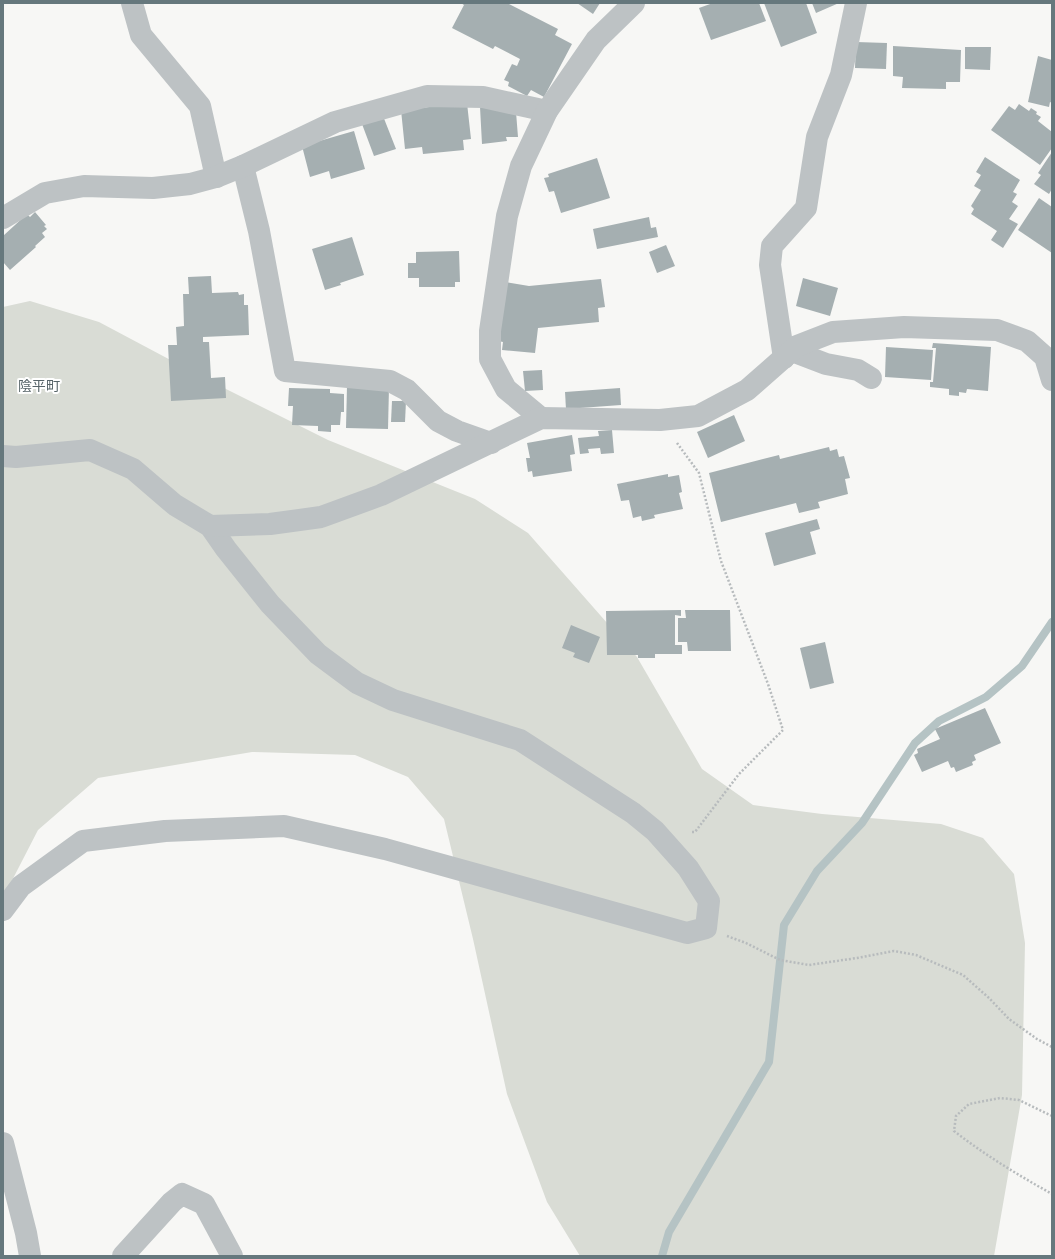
<svg xmlns="http://www.w3.org/2000/svg" width="1055" height="1259" font-family="Inter,'Noto Sans JP',sans-serif">
	<style>
		.green { fill: #d9dcd5 }
		.lines { fill: none; stroke-linecap: round; stroke-linejoin: round }
		.stream { stroke: #b5c3c4; stroke-width: 8 }
		.building { fill: #a5afb1 }
		.path { stroke: #b7bbbd; stroke-width: 2.5; stroke-dasharray: 2 2; stroke-linecap: butt }
		.minor { stroke: #bdc2c4; stroke-width: 22 }
		.labels { text-anchor: middle; stroke-width: 4; stroke-linejoin: round; paint-order: stroke }
		.quarter-label { font-size: 14px; fill: #576469; stroke: #fff }
	</style>
	<rect width="100%" height="100%" fill="#f7f7f5"/>
	<path class="green" d="M 30,301 L 99,322 L 210,381 L 328,440 L 475,499 L 528,533 L 637,657 L 702,769 L 753,805 L 822,814 L 941,824 L 983,838 L 1014,874 L 1025,943 L 1022,1095 L 994,1256 L 580,1256 L 547,1202 L 507,1094 L 473,939 L 444,819 L 408,777 L 355,755 L 252,752 L 98,778 L 38,830 L 3,898 L 3,307 Z"/>
	<g class="lines">
		<path class="stream" d="M 662,1256 L 669,1232 L 769,1062 L 784,925 L 817,871 L 862,823 L 915,743 L 939,721 L 986,697 L 1022,666 L 1052,622"/>
	</g>
	<g class="building">
		<path d="M 461,3 L 507,3 L 558,29 L 555,35 L 572,44 L 544,97 L 531,90 L 527,96 L 508,86 L 509,82 L 504,80 L 512,64 L 517,66 L 520,59 L 495,46 L 493,49 L 452,28 L 464,5 Z"/>
		<path d="M 577,3 L 600,3 L 593,14 Z"/>
		<path d="M 713,3 L 759,3 L 766,21 L 711,40 L 699,8 Z"/>
		<path d="M 764,3 L 806,3 L 817,33 L 781,47 Z"/>
		<path d="M 812,3 L 839,3 L 816,13 Z"/>
		<path d="M 856,42 L 887,43 L 886,69 L 855,68 Z"/>
		<path d="M 893,46 L 961,50 L 960,82 L 946,82 L 946,89 L 902,88 L 903,77 L 893,76 Z"/>
		<path d="M 965,47 L 991,47 L 990,70 L 965,69 Z"/>
		<path d="M 1038,56 L 1052,60 L 1052,103 L 1050,102 L 1049,107 L 1028,102 Z"/>
		<path d="M 467,103 L 471,139 L 463,140 L 464,150 L 423,154 L 422,147 L 405,149 L 401,110 Z"/>
		<path d="M 1019,104 L 1029,111 L 1031,108 L 1037,112 L 1036,114 L 1041,117 L 1038,121 L 1052,132 L 1052,148 L 1040,165 L 991,130 L 1009,106 L 1015,110 Z"/>
		<path d="M 480,107 L 516,112 L 518,137 L 506,137 L 507,141 L 482,144 Z"/>
		<path d="M 383,116 L 396,149 L 374,156 L 362,124 Z"/>
		<path d="M 354,131 L 365,169 L 331,179 L 329,171 L 310,177 L 302,146 Z"/>
		<path d="M 1052,152 L 1052,189 L 1049,194 L 1034,184 L 1041,175 L 1038,173 Z"/>
		<path d="M 985,157 L 1020,180 L 1013,192 L 1017,194 L 1012,202 L 1018,206 L 1009,219 L 1018,224 L 1003,248 L 991,240 L 997,231 L 971,214 L 974,209 L 971,206 L 981,190 L 974,186 L 981,175 L 976,172 Z"/>
		<path d="M 597,158 L 610,198 L 561,213 L 554,191 L 549,192 L 544,178 L 549,177 L 548,174 Z"/>
		<path d="M 1039,198 L 1052,207 L 1052,253 L 1018,230 Z"/>
		<path d="M 35,212 L 46,225 L 44,226 L 47,229 L 42,233 L 45,237 L 35,246 L 36,247 L 10,270 L 3,262 L 3,236 L 27,214 L 30,217 Z"/>
		<path d="M 649,217 L 651,228 L 656,227 L 658,237 L 597,249 L 593,229 Z"/>
		<path d="M 352,237 L 364,275 L 340,283 L 341,285 L 325,290 L 312,249 Z"/>
		<path d="M 666,245 L 675,266 L 657,273 L 649,252 Z"/>
		<path d="M 459,251 L 460,282 L 455,282 L 455,287 L 419,287 L 419,278 L 408,278 L 408,263 L 416,263 L 416,252 Z"/>
		<path d="M 211,276 L 212,293 L 238,292 L 239,295 L 244,294 L 244,305 L 248,305 L 249,335 L 203,337 L 203,342 L 209,342 L 211,378 L 225,377 L 226,398 L 171,401 L 168,345 L 177,345 L 176,327 L 184,326 L 183,294 L 189,294 L 188,277 Z"/>
		<path d="M 803,278 L 838,288 L 830,316 L 796,306 Z"/>
		<path d="M 601,279 L 605,307 L 598,308 L 599,322 L 538,328 L 535,353 L 502,350 L 503,342 L 498,341 L 505,282 L 529,286 Z"/>
		<path d="M 933,343 L 991,347 L 988,391 L 967,389 L 966,393 L 959,392 L 959,396 L 949,395 L 949,389 L 930,387 L 930,382 L 933,382 L 936,348 L 932,348 Z"/>
		<path d="M 886,347 L 933,350 L 931,380 L 885,377 Z"/>
		<path d="M 542,370 L 543,390 L 525,391 L 523,371 Z"/>
		<path d="M 347,386 L 389,387 L 388,429 L 346,428 Z"/>
		<path d="M 289,388 L 330,389 L 330,393 L 344,394 L 344,412 L 341,412 L 340,425 L 331,425 L 331,432 L 318,431 L 318,426 L 292,425 L 293,406 L 288,406 Z"/>
		<path d="M 620,388 L 621,405 L 566,409 L 565,392 Z"/>
		<path d="M 392,401 L 406,401 L 405,422 L 391,422 Z"/>
		<path d="M 734,415 L 745,441 L 708,458 L 697,432 Z"/>
		<path d="M 612,430 L 614,453 L 601,454 L 600,448 L 588,449 L 589,453 L 580,454 L 578,438 L 599,436 L 598,431 Z"/>
		<path d="M 572,435 L 575,454 L 570,455 L 572,471 L 533,477 L 532,471 L 528,472 L 526,458 L 530,458 L 527,443 Z"/>
		<path d="M 829,447 L 830,451 L 837,449 L 839,457 L 844,456 L 850,478 L 845,479 L 848,494 L 818,502 L 820,508 L 799,513 L 796,503 L 721,522 L 709,473 L 779,455 L 780,459 Z"/>
		<path d="M 668,474 L 668,477 L 679,475 L 682,492 L 679,493 L 683,509 L 654,515 L 655,518 L 642,521 L 641,516 L 633,518 L 629,500 L 621,501 L 617,484 Z"/>
		<path d="M 817,519 L 820,529 L 810,532 L 816,554 L 774,566 L 765,533 Z"/>
		<path d="M 681,610 L 681,616 L 675,615 L 675,645 L 682,645 L 682,654 L 655,654 L 655,658 L 638,658 L 638,655 L 607,655 L 606,611 Z"/>
		<path d="M 685,610 L 730,610 L 731,651 L 688,651 L 687,642 L 678,642 L 678,618 L 686,618 Z"/>
		<path d="M 571,625 L 600,637 L 589,663 L 573,657 L 575,653 L 562,648 Z"/>
		<path d="M 825,642 L 834,683 L 810,689 L 800,648 Z"/>
		<path d="M 985,708 L 1001,743 L 974,755 L 976,760 L 972,762 L 973,765 L 956,772 L 954,767 L 951,768 L 948,761 L 922,772 L 914,755 L 918,753 L 917,749 L 940,739 L 935,729 Z"/>
	</g>
	<g class="lines">
		<g class="path">
			<path d="M 677,443 L 699,473 L 721,561 L 768,684 L 783,730 L 739,774 L 695,832 L 690,832"/>
			<path d="M 727,936 L 746,943 L 780,960 L 809,965 L 857,958 L 894,951 L 916,955 L 963,975 L 989,998 L 1009,1019 L 1037,1039 L 1052,1047"/>
			<path d="M 1052,1116 L 1019,1100 L 1000,1098 L 969,1104 L 956,1116 L 954,1131 C 985,1155 1018,1175 1052,1194"/>
		</g>
		<g class="minor">
			<path d="M 132,3 L 141,35 L 200,106 L 216,177"/>
			<path d="M 243,166 L 259,231 L 285,371 L 390,381 L 407,390 L 438,421 L 457,431 L 491,443"/>
			<path d="M 3,218 L 45,193 L 84,186 L 153,188 L 190,184 L 216,177 L 243,166 L 335,122 L 427,96 L 483,97 L 547,111"/>
			<path d="M 792,351 L 826,364 L 858,370 L 871,378"/>
			<path d="M 784,358 L 770,265 L 772,246 L 806,208 L 817,137 L 841,75 L 856,3"/>
			<path d="M 541,418 L 506,389 L 490,359 L 490,331 L 507,216 L 521,166 L 547,111 L 596,40 L 634,3"/>
			<path d="M 3,456 L 16,457 L 90,450 L 133,469 L 175,505 L 210,526 L 226,549 L 270,604 L 318,654 L 357,683 L 393,700 L 520,740 L 633,813 L 655,831 L 688,868 L 709,901 L 706,928 L 687,933 L 385,849 L 284,826 L 165,831 L 83,841 L 21,886 L 3,910"/>
			<path d="M 210,526 L 270,524 L 321,517 L 381,495 L 541,418 L 660,420 L 698,416 L 747,390 L 797,346 L 833,332 L 904,327 L 997,330 L 1027,341 L 1045,357 L 1052,380"/>
			<path d="M 3,1143 L 26,1233 L 30,1256"/>
			<path d="M 123,1256 L 172,1202 L 182,1194 L 204,1204 L 232,1256"/>
		</g>
	</g>
	<g class="labels">
		<g class="quarter-label">
			<text x="39" y="391">陰平町</text>
		</g>
	</g>
	<rect width="1055" height="1259" fill="none" stroke="#66787d" stroke-width="8"/>
</svg>
